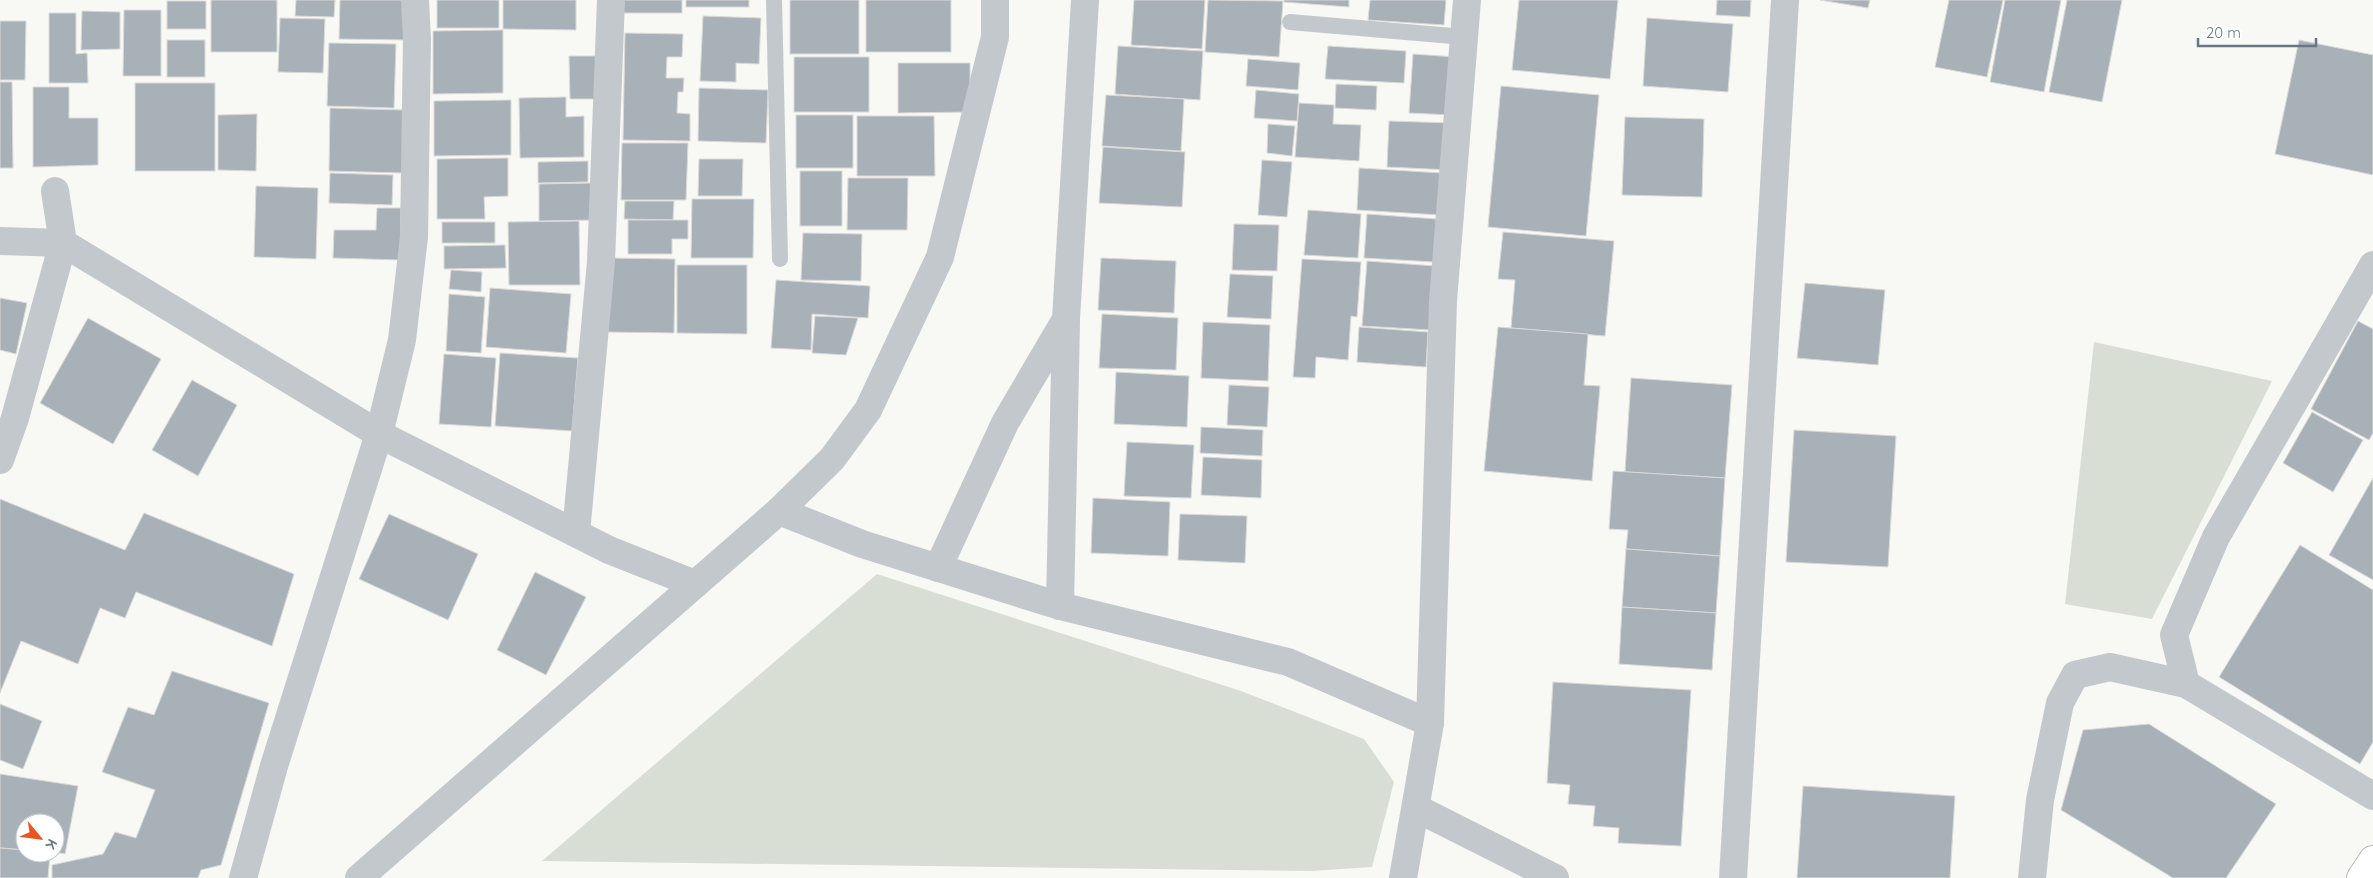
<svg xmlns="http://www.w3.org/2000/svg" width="2373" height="878" font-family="Quicksand,sans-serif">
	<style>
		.green { fill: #d8ded4 }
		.building { fill: #a8b1b8; stroke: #dadad8 }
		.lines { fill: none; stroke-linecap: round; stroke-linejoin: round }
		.secondary-casing { stroke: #b6bbc0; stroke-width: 30 }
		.lane { stroke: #c3c8cc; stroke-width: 16 }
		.street { stroke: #c3c8cc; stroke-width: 28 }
		.secondary { stroke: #fff; stroke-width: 28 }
	</style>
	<rect width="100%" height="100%" fill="#f8f8f5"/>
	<g class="green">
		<path d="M 2094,342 L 2272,381 L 2152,619 L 2065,604 Z"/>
		<path d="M 877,574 L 1241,691 L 1364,739 L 1394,782 L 1372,867 L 1311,871 L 542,861 Z"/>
	</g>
	<g class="building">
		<rect x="211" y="0" width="66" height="52"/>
		<path d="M 296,0 L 335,0 L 334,17 L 295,16 Z"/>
		<path d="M 340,0 L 407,0 L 406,40 L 339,39 Z"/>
		<rect x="437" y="0" width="62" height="28"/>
		<path d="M 503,0 L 576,0 L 576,30 L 503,29 Z"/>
		<rect x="620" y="0" width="62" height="13"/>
		<rect x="686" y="0" width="63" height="7"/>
		<rect x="790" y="0" width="69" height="54"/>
		<rect x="866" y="0" width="85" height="52"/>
		<path d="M 1134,0 L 1205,0 L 1202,49 L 1131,45 Z"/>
		<path d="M 1208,0 L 1283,1 L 1279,57 L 1205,52 Z"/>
		<path d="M 1284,0 L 1349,0 L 1349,7 L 1284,2 Z"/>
		<path d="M 1370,0 L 1446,0 L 1444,25 L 1368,20 Z"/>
		<path d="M 1519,0 L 1618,0 L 1610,79 L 1512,70 Z"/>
		<path d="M 1717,0 L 1751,0 L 1750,17 L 1716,15 Z"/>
		<path d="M 1820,0 L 1870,0 L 1868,8 Z"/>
		<path d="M 1949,0 L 2003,0 L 1987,77 L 1935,67 Z"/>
		<path d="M 2005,0 L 2061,0 L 2044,92 L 1990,82 Z"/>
		<path d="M 2067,0 L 2122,0 L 2102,102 L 2049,92 Z"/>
		<rect x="167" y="1" width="39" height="28"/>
		<path d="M 124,10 L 161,10 L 161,76 L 123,76 Z"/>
		<path d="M 82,11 L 120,12 L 120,49 L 81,50 Z"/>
		<path d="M 49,13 L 76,13 L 76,54 L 87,53 L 88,83 L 49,83 Z"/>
		<path d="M 703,16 L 761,18 L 759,64 L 736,63 L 736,82 L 700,81 Z"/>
		<path d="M 280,18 L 325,19 L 323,73 L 278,72 Z"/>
		<path d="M 1647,18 L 1733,24 L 1728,92 L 1643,86 Z"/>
		<path d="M 0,21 L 26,21 L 25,80 L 0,80 Z"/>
		<path d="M 503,30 L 503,93 L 433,94 L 433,31 Z"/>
		<path d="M 625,33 L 683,34 L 682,57 L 667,57 L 666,78 L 684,78 L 683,92 L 678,92 L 677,113 L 690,114 L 690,141 L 623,140 Z"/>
		<rect x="167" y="40" width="38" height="37"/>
		<path d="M 2299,40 L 2373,55 L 2373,175 L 2275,154 Z"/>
		<path d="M 329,43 L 396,44 L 394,108 L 327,106 Z"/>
		<path d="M 1118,46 L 1203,51 L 1200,100 L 1115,94 Z"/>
		<path d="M 1328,46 L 1406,51 L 1404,83 L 1325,79 Z"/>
		<path d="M 1413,54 L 1456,57 L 1452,115 L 1409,113 Z"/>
		<path d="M 569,56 L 602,56 L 603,99 L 570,99 Z"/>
		<rect x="794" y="57" width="75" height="55"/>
		<path d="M 1248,59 L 1300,63 L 1298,90 L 1246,86 Z"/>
		<path d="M 898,63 L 970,63 L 970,112 L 898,113 Z"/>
		<path d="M 0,82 L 12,82 L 13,168 L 0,168 Z"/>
		<rect x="135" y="83" width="80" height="88"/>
		<path d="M 1336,84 L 1377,86 L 1376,110 L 1335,108 Z"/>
		<path d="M 1501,86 L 1599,95 L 1586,236 L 1488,227 Z"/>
		<path d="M 33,87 L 69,87 L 69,118 L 98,118 L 98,165 L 33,167 Z"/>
		<path d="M 699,88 L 768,90 L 766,143 L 698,141 Z"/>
		<path d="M 1256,90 L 1299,94 L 1297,121 L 1254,118 Z"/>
		<path d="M 1106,95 L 1184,99 L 1181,151 L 1102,146 Z"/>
		<path d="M 566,97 L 566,117 L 584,116 L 584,157 L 520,158 L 519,98 Z"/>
		<path d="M 511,100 L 511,155 L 434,156 L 434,101 Z"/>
		<path d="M 1299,103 L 1334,105 L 1333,124 L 1361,125 L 1359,161 L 1295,157 Z"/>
		<path d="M 330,108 L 405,110 L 403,173 L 329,171 Z"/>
		<path d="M 257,114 L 256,171 L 218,170 L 218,115 Z"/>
		<rect x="796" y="115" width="57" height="53"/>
		<path d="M 857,116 L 934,116 L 935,176 L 857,176 Z"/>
		<path d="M 1625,117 L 1704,119 L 1702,197 L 1622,195 Z"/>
		<path d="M 1389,121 L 1452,123 L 1450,170 L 1387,167 Z"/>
		<path d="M 1268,124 L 1295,126 L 1292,156 L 1267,153 Z"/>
		<path d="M 622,143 L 688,143 L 686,200 L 621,200 Z"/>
		<path d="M 1103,147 L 1185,152 L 1182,207 L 1099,203 Z"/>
		<path d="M 508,158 L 508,196 L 484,197 L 485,219 L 437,219 L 437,159 Z"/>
		<path d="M 699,159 L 743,159 L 742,196 L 698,196 Z"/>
		<path d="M 1262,160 L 1292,162 L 1287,217 L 1258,215 Z"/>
		<path d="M 588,161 L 588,182 L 538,183 L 538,162 Z"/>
		<path d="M 1359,168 L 1442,173 L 1440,215 L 1357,210 Z"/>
		<rect x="800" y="171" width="42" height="55"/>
		<path d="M 330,173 L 393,175 L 392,205 L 329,203 Z"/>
		<path d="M 848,178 L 908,178 L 907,230 L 847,230 Z"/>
		<path d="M 593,183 L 594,220 L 539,221 L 539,184 Z"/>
		<path d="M 256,186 L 318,188 L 316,259 L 254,257 Z"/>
		<path d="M 692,199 L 754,199 L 753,258 L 691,258 Z"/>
		<path d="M 625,201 L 674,201 L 673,220 L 624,219 Z"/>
		<path d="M 377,208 L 401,208 L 400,260 L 333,258 L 334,230 L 376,230 Z"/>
		<path d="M 1308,210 L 1361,214 L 1358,258 L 1304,255 Z"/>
		<path d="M 1367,214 L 1437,219 L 1434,262 L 1364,258 Z"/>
		<path d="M 628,220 L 688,220 L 688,239 L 672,239 L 672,254 L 628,254 Z"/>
		<path d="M 579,221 L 580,285 L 509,285 L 508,222 Z"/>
		<rect x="442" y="222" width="53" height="21"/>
		<path d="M 1234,224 L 1279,225 L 1277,271 L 1232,270 Z"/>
		<path d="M 1503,232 L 1614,241 L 1605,336 L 1511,328 L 1515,280 L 1498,279 Z"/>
		<path d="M 803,233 L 862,234 L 861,281 L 801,280 Z"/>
		<path d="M 505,245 L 506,268 L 444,269 L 444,246 Z"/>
		<path d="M 609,258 L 675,259 L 674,333 L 608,332 Z"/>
		<path d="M 1101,258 L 1176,261 L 1174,313 L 1098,310 Z"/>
		<path d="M 1302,259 L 1361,262 L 1357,317 L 1351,316 L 1348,360 L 1316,357 L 1315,378 L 1293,377 Z"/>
		<path d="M 1367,261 L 1435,266 L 1430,330 L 1362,326 Z"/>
		<path d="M 677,265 L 747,265 L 747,334 L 677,333 Z"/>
		<path d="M 451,270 L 482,272 L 481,292 L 449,289 Z"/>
		<path d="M 1230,274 L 1273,276 L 1271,319 L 1227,317 Z"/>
		<path d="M 776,280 L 870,286 L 868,318 L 812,314 L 811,350 L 771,348 Z"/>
		<path d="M 1805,283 L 1885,290 L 1878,365 L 1797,358 Z"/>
		<path d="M 490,288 L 571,294 L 566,353 L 486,347 Z"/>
		<path d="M 449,294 L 485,297 L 481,353 L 446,351 Z"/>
		<path d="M 0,298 L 27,303 L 16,354 L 0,350 Z"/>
		<path d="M 1102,314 L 1178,318 L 1176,370 L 1099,368 Z"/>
		<path d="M 815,316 L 858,318 L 846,355 L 812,353 Z"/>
		<path d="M 88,318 L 161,359 L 113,444 L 40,403 Z"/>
		<path d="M 2358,321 L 2373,329 L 2373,433 L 2369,440 L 2311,409 Z"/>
		<path d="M 1203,322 L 1270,325 L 1268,381 L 1201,378 Z"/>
		<path d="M 1359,327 L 1428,332 L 1426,367 L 1357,362 Z"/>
		<path d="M 1498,327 L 1588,334 L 1584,385 L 1600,386 L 1592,481 L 1484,471 Z"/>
		<path d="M 500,353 L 578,358 L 572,431 L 495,426 Z"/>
		<path d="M 444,354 L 496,358 L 491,427 L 439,424 Z"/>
		<path d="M 1116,372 L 1189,376 L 1187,427 L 1114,424 Z"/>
		<path d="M 1631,378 L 1732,385 L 1725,478 L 1625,472 Z"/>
		<path d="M 192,380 L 237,405 L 198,476 L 152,450 Z"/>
		<path d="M 1229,385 L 1269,387 L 1267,427 L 1227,425 Z"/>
		<path d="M 2312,412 L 2363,440 L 2333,492 L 2283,463 Z"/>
		<path d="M 1201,427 L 1263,430 L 1262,456 L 1200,453 Z"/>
		<path d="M 1794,430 L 1896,436 L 1888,567 L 1786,562 Z"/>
		<path d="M 1127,442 L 1194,445 L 1191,498 L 1124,496 Z"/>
		<path d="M 1203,457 L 1262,460 L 1261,498 L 1201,495 Z"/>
		<path d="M 1613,471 L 1725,478 L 1720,556 L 1626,549 L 1628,530 L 1609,529 Z"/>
		<path d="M 2373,478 L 2373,580 L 2329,555 Z"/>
		<path d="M 1093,498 L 1170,502 L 1168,556 L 1091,553 Z"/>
		<path d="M 0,499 L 125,550 L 144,513 L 294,574 L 272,646 L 136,592 L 125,618 L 100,608 L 78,664 L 21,641 L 0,693 Z"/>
		<path d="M 389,514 L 478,554 L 448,620 L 359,579 Z"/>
		<path d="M 1180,514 L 1247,516 L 1245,563 L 1178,560 Z"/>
		<path d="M 2300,545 L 2373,590 L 2373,742 L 2360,764 L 2219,677 Z"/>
		<path d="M 1626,549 L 1720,556 L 1716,613 L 1622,607 Z"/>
		<path d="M 535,572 L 586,597 L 546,675 L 497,650 Z"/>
		<path d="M 1622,607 L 1716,613 L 1712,670 L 1619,664 Z"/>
		<path d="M 172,671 L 269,703 L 221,865 L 201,870 L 198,878 L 52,878 L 52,865 L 103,854 L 115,832 L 136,838 L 155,790 L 102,772 L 128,707 L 154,715 Z"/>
		<path d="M 1553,682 L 1691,690 L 1681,846 L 1618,843 L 1619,828 L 1593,826 L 1595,806 L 1568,804 L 1570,785 L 1547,783 Z"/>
		<path d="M 0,704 L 42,721 L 23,769 L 0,760 Z"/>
		<path d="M 2149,724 L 2276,804 L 2226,878 L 2173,878 L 2061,810 L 2083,730 Z"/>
		<path d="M 0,774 L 78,786 L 65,854 L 55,852 L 55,823 L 25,823 L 25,850 L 0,848 Z"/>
		<path d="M 1803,786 L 1955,796 L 1950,878 L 1797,878 Z"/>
		<path d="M 0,848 L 25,850 L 25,853 L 50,853 L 48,878 L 0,878 Z"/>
	</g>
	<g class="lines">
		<defs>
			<path id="secondary" d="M 2361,878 L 2373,860"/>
		</defs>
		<use href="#secondary" class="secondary-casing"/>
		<g class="lane">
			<path d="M 774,0 L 780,259"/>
			<path d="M 1290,22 L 1464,37"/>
		</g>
		<g class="street">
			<path d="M 0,241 L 63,243 L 379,434 L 609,550 L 695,584"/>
			<path d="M 2373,265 L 2216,537 L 2174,635 L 2186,684 L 2373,796"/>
			<path d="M 0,460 L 15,418 L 63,243 L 55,191"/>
			<path d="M 779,511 L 862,544 L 1060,606 L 1288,662 L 1430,723"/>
			<path d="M 576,533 L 601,262 L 611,0"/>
			<path d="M 938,568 L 1005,423 L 1066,319 L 1085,0"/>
			<path d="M 1060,606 L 1066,322"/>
			<path d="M 1416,808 L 1555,878"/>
			<path d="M 243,878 L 274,766 L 379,434 L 402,340 L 414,237 L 417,39 L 415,0"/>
			<path d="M 359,878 L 779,511 L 832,459 L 868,410 L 940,257 L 995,37 L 995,0"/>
			<path d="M 1403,878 L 1430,723 L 1443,301 L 1467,0"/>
			<path d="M 1733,878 L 1785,0"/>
			<path d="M 2032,878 L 2040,800 L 2060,703 L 2075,675 L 2110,667 L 2186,684"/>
		</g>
		<use href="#secondary" class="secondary"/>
	</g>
	<g transform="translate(40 838) rotate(119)"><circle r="24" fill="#ffffff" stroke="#c2c9cf"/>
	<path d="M0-4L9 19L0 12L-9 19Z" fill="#ec5321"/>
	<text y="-8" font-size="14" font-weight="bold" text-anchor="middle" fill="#667888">K</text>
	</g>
	<path d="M2198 38v8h118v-8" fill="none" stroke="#667888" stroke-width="2.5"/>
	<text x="2206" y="38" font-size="15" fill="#667888" stroke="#ffffff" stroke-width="4" paint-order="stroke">20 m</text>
</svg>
